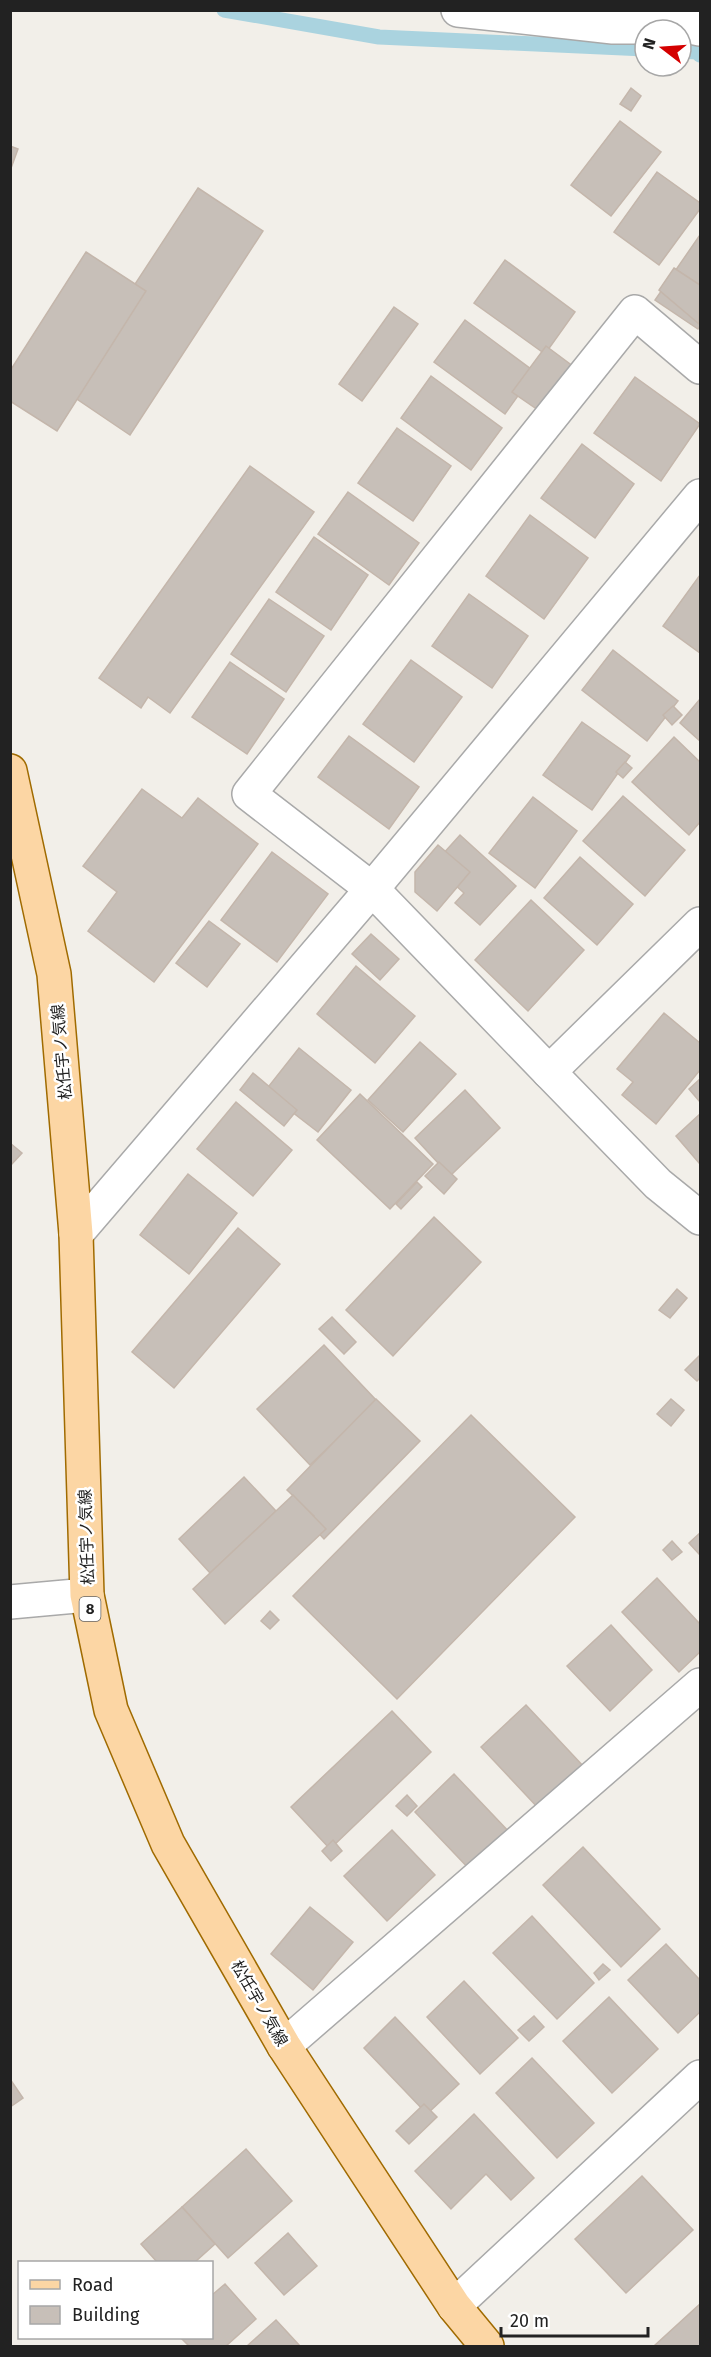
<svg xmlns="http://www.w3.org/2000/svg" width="711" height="2357" font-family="'Fira Sans','Noto Sans JP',sans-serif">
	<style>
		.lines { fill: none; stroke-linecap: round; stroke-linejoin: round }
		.stream { stroke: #aad3df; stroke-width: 15 }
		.building { fill: #c7bfb8; stroke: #c4b6ab; stroke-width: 1.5 }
		.minor-casing { stroke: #a9a9a9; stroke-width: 36 }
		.major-casing { stroke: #a06b00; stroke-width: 36 }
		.minor { stroke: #fff; stroke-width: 33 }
		.major { stroke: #fcd6a4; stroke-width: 33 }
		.labels { text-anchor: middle; stroke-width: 5; stroke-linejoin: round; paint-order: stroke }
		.shield { fill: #fff; stroke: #646464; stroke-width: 1.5 }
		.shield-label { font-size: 15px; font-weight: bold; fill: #222 }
		.street-label { font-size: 16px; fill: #222; stroke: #fff }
	</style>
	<rect width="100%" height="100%" fill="#f2efe9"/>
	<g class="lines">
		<g class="stream">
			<path d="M 224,10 L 379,37 L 645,49"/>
			<path d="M 681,51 L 696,52 L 700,55"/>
		</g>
	</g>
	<g class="building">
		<path d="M 631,88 L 641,96 L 631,111 L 620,104 Z"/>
		<path d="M 620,121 L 661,152 L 611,216 L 571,185 Z"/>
		<path d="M 10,146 L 18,149 L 10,171 Z"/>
		<path d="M 657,172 L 700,203 L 700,209 L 659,265 L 614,232 Z"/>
		<path d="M 198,188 L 263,231 L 130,435 L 65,391 Z"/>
		<path d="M 700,235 L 700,326 L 698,329 L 655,300 Z"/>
		<path d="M 86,252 L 146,291 L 57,431 L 10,401 L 10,371 Z"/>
		<path d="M 505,260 L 575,312 L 545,354 L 474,303 Z"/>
		<path d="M 674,268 L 700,285 L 699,324 L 659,290 Z"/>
		<path d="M 394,307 L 418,324 L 362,401 L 339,384 Z"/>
		<path d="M 465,320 L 535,372 L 505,414 L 434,362 Z"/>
		<path d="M 546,346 L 574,367 L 541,412 L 512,392 Z"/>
		<path d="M 431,376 L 502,428 L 471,470 L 401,418 Z"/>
		<path d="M 635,377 L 700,424 L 661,481 L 594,433 Z"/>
		<path d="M 397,428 L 451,466 L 413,521 L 358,483 Z"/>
		<path d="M 582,444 L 634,484 L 595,538 L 541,498 Z"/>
		<path d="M 250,466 L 314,512 L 170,713 L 148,697 L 141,708 L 99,678 Z"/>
		<path d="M 348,492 L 419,543 L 389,585 L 318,534 Z"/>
		<path d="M 530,515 L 588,558 L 544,619 L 486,576 Z"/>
		<path d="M 314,537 L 368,575 L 331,630 L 276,592 Z"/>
		<path d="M 700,575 L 700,653 L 663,626 Z"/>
		<path d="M 469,594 L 528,636 L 492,688 L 432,646 Z"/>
		<path d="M 269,599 L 324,636 L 286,692 L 231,654 Z"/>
		<path d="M 613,650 L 678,701 L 647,741 L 582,690 Z"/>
		<path d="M 411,660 L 462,697 L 414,762 L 363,724 Z"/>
		<path d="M 230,662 L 284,699 L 247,754 L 192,717 Z"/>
		<path d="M 700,699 L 700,741 L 680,723 Z"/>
		<path d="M 673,706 L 682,715 L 672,725 L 663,715 Z"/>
		<path d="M 582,722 L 630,756 L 592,810 L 543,775 Z"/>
		<path d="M 349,736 L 419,787 L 389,829 L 318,777 Z"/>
		<path d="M 674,737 L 700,762 L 700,822 L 689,835 L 632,782 Z"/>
		<path d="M 625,762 L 632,768 L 623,778 L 616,772 Z"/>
		<path d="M 142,789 L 182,818 L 198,798 L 258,844 L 154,982 L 88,931 L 117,892 L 83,866 Z"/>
		<path d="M 623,796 L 685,850 L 645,896 L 583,841 Z"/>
		<path d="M 533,797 L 577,831 L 535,888 L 489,853 Z"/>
		<path d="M 460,835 L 516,886 L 480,925 L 455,903 L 464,893 L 433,865 Z"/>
		<path d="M 438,845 L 470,872 L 437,911 L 415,892 L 415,872 Z"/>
		<path d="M 272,852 L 328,894 L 277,962 L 221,920 Z"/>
		<path d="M 580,857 L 633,904 L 597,945 L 544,898 Z"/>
		<path d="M 531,900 L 584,950 L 528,1011 L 475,960 Z"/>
		<path d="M 209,921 L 240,944 L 207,987 L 176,963 Z"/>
		<path d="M 371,934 L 399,959 L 380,980 L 352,954 Z"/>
		<path d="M 356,966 L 415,1016 L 375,1063 L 317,1014 Z"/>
		<path d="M 664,1013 L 700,1043 L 700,1070 L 656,1124 L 622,1095 L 633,1082 L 617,1069 Z"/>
		<path d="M 420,1042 L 456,1074 L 403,1132 L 368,1100 Z"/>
		<path d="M 299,1048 L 351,1090 L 318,1132 L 265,1091 Z"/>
		<path d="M 253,1073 L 297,1110 L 284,1126 L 240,1090 Z"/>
		<path d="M 700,1079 L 700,1102 L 689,1089 Z"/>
		<path d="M 465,1090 L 500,1128 L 450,1176 L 415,1138 Z"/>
		<path d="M 360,1094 L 433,1164 L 390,1209 L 317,1140 Z"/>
		<path d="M 236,1102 L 292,1150 L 253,1196 L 197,1149 Z"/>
		<path d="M 700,1114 L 700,1161 L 699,1163 L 676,1136 Z"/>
		<path d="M 10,1143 L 22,1153 L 10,1166 Z"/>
		<path d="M 439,1162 L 457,1179 L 444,1194 L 425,1176 Z"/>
		<path d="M 188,1174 L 237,1213 L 189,1274 L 140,1235 Z"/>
		<path d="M 417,1182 L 422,1187 L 401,1209 L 396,1204 Z"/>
		<path d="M 434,1217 L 481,1262 L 393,1356 L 346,1310 Z"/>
		<path d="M 238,1228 L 280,1264 L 174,1388 L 132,1352 Z"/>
		<path d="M 677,1289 L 687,1298 L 670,1318 L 659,1310 Z"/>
		<path d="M 332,1317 L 356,1342 L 344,1354 L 319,1329 Z"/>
		<path d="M 324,1345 L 377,1401 L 310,1465 L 257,1409 Z"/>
		<path d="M 700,1355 L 700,1378 L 697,1381 L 685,1370 Z"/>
		<path d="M 376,1399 L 420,1441 L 324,1539 L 308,1522 L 314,1516 L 287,1490 Z"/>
		<path d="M 671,1399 L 684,1410 L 671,1426 L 657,1414 Z"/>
		<path d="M 471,1415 L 575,1517 L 397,1699 L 293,1596 Z"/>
		<path d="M 244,1477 L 276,1511 L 210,1573 L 179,1539 Z"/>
		<path d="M 293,1495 L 326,1529 L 225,1624 L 193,1589 Z"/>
		<path d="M 700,1533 L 700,1555 L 689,1543 Z"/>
		<path d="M 672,1541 L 682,1552 L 672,1560 L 663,1550 Z"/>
		<path d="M 657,1578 L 700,1624 L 700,1652 L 679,1672 L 622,1612 Z"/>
		<path d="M 270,1611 L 279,1620 L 270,1629 L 261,1621 Z"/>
		<path d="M 611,1625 L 652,1670 L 610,1711 L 567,1666 Z"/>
		<path d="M 526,1705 L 585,1768 L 540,1810 L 481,1747 Z"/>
		<path d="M 392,1711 L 431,1752 L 330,1849 L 291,1807 Z"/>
		<path d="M 454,1774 L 512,1835 L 473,1873 L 415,1812 Z"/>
		<path d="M 407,1795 L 417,1806 L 407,1816 L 396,1806 Z"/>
		<path d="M 392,1830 L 435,1875 L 387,1921 L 344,1876 Z"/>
		<path d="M 333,1840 L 342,1851 L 331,1861 L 322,1851 Z"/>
		<path d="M 583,1847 L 660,1929 L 621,1967 L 543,1885 Z"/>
		<path d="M 310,1907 L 353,1942 L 313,1990 L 271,1954 Z"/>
		<path d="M 532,1916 L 594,1983 L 557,2019 L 493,1953 Z"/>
		<path d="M 666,1944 L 700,1980 L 700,2012 L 678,2033 L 628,1980 Z"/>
		<path d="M 603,1964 L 610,1970 L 599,1980 L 594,1973 Z"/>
		<path d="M 464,1981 L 518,2038 L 480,2074 L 427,2017 Z"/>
		<path d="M 609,1997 L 658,2049 L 612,2093 L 563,2041 Z"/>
		<path d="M 534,2016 L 544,2027 L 529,2041 L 518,2030 Z"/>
		<path d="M 395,2017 L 459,2084 L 427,2114 L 364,2048 Z"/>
		<path d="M 532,2058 L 594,2123 L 557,2158 L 496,2093 Z"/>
		<path d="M 10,2079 L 23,2098 L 10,2107 Z"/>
		<path d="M 424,2104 L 437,2117 L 409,2144 L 396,2131 Z"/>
		<path d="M 474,2114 L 534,2178 L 511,2200 L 486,2174 L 451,2209 L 415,2171 Z"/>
		<path d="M 246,2149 L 292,2201 L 228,2258 L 182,2207 Z"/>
		<path d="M 642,2176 L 693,2230 L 626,2293 L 575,2239 Z"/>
		<path d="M 182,2207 L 215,2244 L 195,2262 L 157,2262 L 141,2244 Z"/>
		<path d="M 288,2233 L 317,2266 L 284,2295 L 255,2263 Z"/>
		<path d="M 225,2284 L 256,2319 L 226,2346 L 189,2346 L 181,2338 L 212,2338 L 212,2295 Z"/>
		<path d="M 700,2304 L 700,2346 L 654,2346 Z"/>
		<path d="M 276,2320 L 300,2346 L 247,2346 Z"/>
	</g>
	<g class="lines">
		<defs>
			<g id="minor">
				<path d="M 458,10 L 613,27 L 690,27 L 700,29"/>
				<path d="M 700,924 L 549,1072 L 658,1184 L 700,1218"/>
				<path d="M 549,1072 L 372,889 L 249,794 L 635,312 L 700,367"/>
				<path d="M 76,1234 L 372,889 L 700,496"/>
				<path d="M 10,1602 L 87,1595"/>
				<path d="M 284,2046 L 700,1685"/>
				<path d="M 454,2306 L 700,2077"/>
			</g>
			<path id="major" d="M 10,771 L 54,974 L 76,1234 L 87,1595 L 111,1710 L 168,1844 L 284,2046 L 454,2306 L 487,2346"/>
		</defs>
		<use href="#minor" class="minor-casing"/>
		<use href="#major" class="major-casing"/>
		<use href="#minor" class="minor"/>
		<use href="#major" class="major"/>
	</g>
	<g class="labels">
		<rect class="shield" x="79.5" y="1597" width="21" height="24" rx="4.5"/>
		<g class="shield-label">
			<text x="90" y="1614">8</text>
		</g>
		<g class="street-label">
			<text transform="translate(61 1052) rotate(-95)" y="6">松任宇ノ気線</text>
			<text transform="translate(86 1537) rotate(-92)" y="6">松任宇ノ気線</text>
			<text transform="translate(260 2003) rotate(60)" y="6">松任宇ノ気線</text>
		</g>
	</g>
	<rect width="711" height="2357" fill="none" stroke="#222222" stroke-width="24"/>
	<rect x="18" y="2261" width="195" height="78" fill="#ffffff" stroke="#a7a7a7" stroke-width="1.5"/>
	<rect x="30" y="2280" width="30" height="9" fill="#fcd6a4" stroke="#a7a7a7" stroke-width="1.5"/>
	<text x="72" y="2291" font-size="18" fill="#222222">Road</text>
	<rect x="30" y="2306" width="30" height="18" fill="#c7bfb8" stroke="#a7a7a7" stroke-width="1.5"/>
	<text x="72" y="2321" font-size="18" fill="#222222">Building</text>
	<g transform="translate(663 48) rotate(287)"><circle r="28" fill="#ffffff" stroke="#a7a7a7" stroke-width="1.5"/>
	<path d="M0-4.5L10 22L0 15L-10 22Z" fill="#d40000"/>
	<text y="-9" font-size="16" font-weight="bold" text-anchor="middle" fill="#222222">N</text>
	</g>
	<path d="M501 2327v9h147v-9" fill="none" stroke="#222222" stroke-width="3"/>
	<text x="510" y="2327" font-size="18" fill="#222222" stroke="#ffffff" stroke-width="4.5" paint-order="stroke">20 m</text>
</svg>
